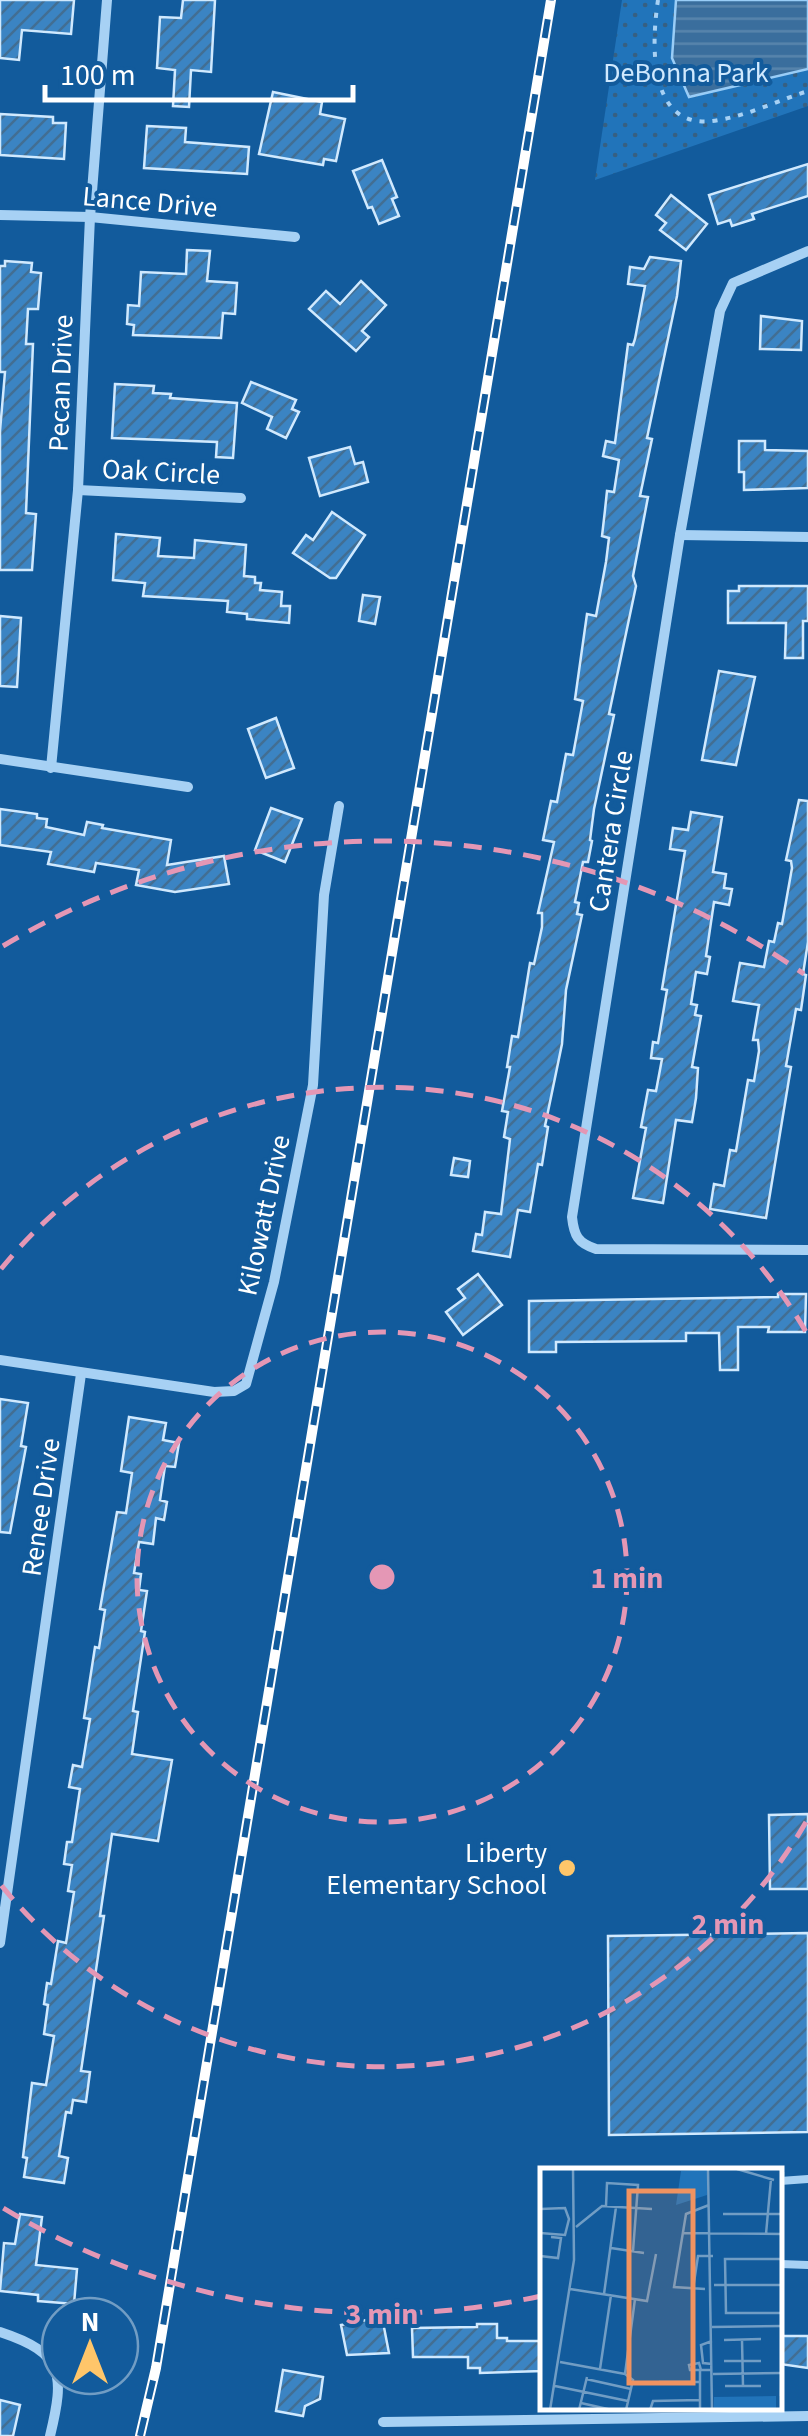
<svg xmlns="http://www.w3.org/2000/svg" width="808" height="2436" font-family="'Source Sans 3',sans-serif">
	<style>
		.green { fill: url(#green-dots) }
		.water { fill: url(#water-rules); stroke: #99cdf7; stroke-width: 2.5 }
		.building { fill: url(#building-hatch); stroke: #d0e9fe; stroke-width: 2.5 }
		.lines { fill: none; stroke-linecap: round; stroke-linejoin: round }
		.path { stroke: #a7d1f4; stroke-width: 4; stroke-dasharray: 5 8; stroke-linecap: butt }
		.service { stroke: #a7d1f4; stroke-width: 8 }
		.minor { stroke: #a7d1f4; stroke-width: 10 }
		.rail-casing { stroke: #fff; stroke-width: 10 }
		.rail { stroke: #125b9c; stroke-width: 6; stroke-dasharray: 19; stroke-linecap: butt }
		.ring { fill: none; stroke: #e497b5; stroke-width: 5; stroke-dasharray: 18 12 }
		.poi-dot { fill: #ffc66a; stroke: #125b9c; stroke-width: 4 }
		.labels { text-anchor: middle; stroke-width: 8; stroke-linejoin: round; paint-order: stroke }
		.park-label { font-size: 28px; fill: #d0e9fe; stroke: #125b9c }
		.street-label { font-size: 28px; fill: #fff; stroke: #125b9c }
		.poi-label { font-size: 28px; fill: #fff; stroke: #125b9c; text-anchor: end }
		.inset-road { fill: none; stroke: #719dc4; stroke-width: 2.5 }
		.view { fill: #f09361; fill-opacity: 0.15; stroke: #f09361; stroke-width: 5 }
		.inset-edge { fill: none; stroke: #fff; stroke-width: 5 }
		.centre { fill: #e497b5; stroke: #125b9c; stroke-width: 5 }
		.ring-label { font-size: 30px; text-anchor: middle; font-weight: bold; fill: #e497b5; stroke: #125b9c; stroke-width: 8; stroke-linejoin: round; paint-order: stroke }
	</style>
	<defs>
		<pattern id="green-dots" width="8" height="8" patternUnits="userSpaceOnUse" patternTransform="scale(2.5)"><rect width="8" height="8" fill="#2174ba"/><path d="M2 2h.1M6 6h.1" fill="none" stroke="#366083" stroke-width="1.8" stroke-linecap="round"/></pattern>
		<pattern id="water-rules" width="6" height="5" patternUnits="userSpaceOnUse" patternTransform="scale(2.5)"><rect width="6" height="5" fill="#3a6e9d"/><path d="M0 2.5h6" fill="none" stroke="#5884ac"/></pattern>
		<pattern id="building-hatch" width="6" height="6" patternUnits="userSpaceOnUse" patternTransform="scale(2.5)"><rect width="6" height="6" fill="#3b84c3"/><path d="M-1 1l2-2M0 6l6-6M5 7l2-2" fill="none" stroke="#426e93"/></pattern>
	</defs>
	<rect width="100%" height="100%" fill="#125b9c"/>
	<path class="green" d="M 622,0 L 808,0 L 808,106 L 595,180 Z"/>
	<path class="water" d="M 676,0 L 808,0 L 808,69 L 689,97 L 672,58 Z"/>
	<g class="building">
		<path d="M 0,0 L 74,0 L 71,34 L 22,30 L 19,60 L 0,58 Z"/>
		<path d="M 183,0 L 215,0 L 211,72 L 191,70 L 189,107 L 173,106 L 175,70 L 157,68 L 160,17 L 181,18 Z"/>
		<path d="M 273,92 L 322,102 L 320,114 L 345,119 L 336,161 L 324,159 L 323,165 L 259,154 Z"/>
		<path d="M 0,114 L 53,117 L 53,123 L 66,123 L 64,159 L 0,155 Z"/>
		<path d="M 147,126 L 186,128 L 185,142 L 249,147 L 247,174 L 144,168 Z"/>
		<path d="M 382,160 L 397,197 L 392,199 L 399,216 L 379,224 L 372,207 L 368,208 L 353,171 Z"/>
		<path d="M 808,164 L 808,196 L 752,214 L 754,219 L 732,226 L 730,220 L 718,224 L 709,195 Z"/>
		<path d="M 671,195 L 707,224 L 686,250 L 660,230 L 666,223 L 656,215 Z"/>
		<path d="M 187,250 L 210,251 L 207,281 L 237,283 L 235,314 L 223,313 L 221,338 L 133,335 L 134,325 L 127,324 L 128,305 L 139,306 L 141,272 L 186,274 Z"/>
		<path d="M 650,257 L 681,261 L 677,296 L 647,438 L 652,439 L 640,496 L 648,497 L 633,576 L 636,586 L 609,714 L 614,715 L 594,809 L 590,840 L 592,841 L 588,862 L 583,862 L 575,902 L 579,903 L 577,914 L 582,915 L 566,990 L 562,1044 L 545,1126 L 548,1127 L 542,1165 L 538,1164 L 530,1212 L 518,1210 L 510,1257 L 473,1251 L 476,1234 L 482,1235 L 485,1212 L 501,1214 L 510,1139 L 504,1137 L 508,1112 L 502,1111 L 510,1067 L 507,1067 L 512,1036 L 518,1037 L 530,963 L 534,964 L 542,927 L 542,913 L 538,913 L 554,842 L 543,840 L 551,801 L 557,802 L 566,754 L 573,755 L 583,701 L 575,699 L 587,614 L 596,616 L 606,562 L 609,538 L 602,536 L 605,510 L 607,491 L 614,492 L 619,460 L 603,456 L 606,441 L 615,443 L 628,344 L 633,345 L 635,339 L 645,286 L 628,284 L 630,267 L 644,269 Z"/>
		<path d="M 5,261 L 32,263 L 31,272 L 41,273 L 38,309 L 28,309 L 26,344 L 33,344 L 26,513 L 36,514 L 32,570 L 0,570 L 0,431 L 5,372 L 0,372 L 0,266 L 5,266 Z"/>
		<path d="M 361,281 L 386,305 L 362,331 L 369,337 L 356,351 L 309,309 L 326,291 L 340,304 Z"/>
		<path d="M 761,316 L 802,321 L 801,350 L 760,349 Z"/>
		<path d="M 251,382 L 296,400 L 292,409 L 299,412 L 286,438 L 267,429 L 272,417 L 242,403 Z"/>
		<path d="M 115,384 L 154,386 L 153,393 L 171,394 L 170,398 L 237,403 L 233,458 L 216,457 L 217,442 L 112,438 Z"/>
		<path d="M 739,441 L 765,441 L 765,450 L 808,451 L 808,488 L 744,490 L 744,472 L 739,472 Z"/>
		<path d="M 350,447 L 355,464 L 363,462 L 368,482 L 320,496 L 309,458 Z"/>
		<path d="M 332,512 L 365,535 L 336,578 L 330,578 L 293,553 L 306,535 L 313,540 Z"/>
		<path d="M 116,534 L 160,538 L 158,556 L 194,558 L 195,540 L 246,545 L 244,576 L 255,577 L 255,583 L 261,583 L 260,590 L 282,592 L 281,606 L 290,606 L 289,623 L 247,619 L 247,614 L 227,612 L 228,601 L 143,596 L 145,583 L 113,580 Z"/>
		<path d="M 739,586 L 808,586 L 808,621 L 803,621 L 803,658 L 785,658 L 786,623 L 728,623 L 728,591 L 739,591 Z"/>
		<path d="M 363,595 L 380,597 L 375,624 L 359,621 Z"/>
		<path d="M 0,616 L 21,618 L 17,687 L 0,686 Z"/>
		<path d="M 719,671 L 755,677 L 736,765 L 702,760 Z"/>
		<path d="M 276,718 L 294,768 L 266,778 L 248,729 Z"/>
		<path d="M 799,800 L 808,801 L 808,942 L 803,974 L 806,975 L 801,1010 L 796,1009 L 786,1066 L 791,1067 L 766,1218 L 710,1209 L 714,1184 L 724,1186 L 730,1150 L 736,1151 L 748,1080 L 754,1081 L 759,1051 L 758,1040 L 753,1040 L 759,1005 L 733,1001 L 740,963 L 764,967 L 769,941 L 774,942 L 778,923 L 782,924 L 792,868 L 791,861 L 786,860 Z"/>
		<path d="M 271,808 L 302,819 L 285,862 L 255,850 Z"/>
		<path d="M 0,809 L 37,814 L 37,818 L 47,819 L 46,827 L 84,835 L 87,822 L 103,825 L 102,828 L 171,840 L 167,865 L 224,856 L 229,884 L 175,892 L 136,885 L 139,870 L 96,863 L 94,872 L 48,864 L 51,852 L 0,845 Z"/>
		<path d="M 691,812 L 722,817 L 713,872 L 726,874 L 724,888 L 732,889 L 729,905 L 714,902 L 706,956 L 710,957 L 707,974 L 696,972 L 691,1004 L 697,1005 L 695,1015 L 701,1016 L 692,1067 L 698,1068 L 696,1098 L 692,1122 L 676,1120 L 663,1203 L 633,1198 L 646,1128 L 641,1127 L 648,1090 L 656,1091 L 662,1059 L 651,1058 L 653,1042 L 658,1043 L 667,990 L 662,989 L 685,851 L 670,849 L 673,828 L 688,830 Z"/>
		<path d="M 454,1158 L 470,1161 L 468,1177 L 451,1175 Z"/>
		<path d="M 478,1274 L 502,1305 L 463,1335 L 446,1312 L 465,1298 L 458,1289 Z"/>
		<path d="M 778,1294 L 806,1294 L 805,1332 L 768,1332 L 769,1327 L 738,1327 L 738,1370 L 720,1370 L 719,1333 L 686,1333 L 686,1341 L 556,1342 L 556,1352 L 529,1352 L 529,1301 L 778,1297 Z"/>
		<path d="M 0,1399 L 28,1403 L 21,1446 L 26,1447 L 10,1533 L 0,1532 Z"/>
		<path d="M 129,1417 L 166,1423 L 163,1440 L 179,1443 L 175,1467 L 165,1466 L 160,1500 L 167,1502 L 164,1520 L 156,1518 L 153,1544 L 139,1542 L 134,1573 L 141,1574 L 139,1590 L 147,1591 L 141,1631 L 145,1632 L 133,1711 L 138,1712 L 132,1754 L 172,1760 L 158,1841 L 112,1834 L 100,1916 L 104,1916 L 81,2071 L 90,2072 L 86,2102 L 73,2100 L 71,2113 L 66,2112 L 59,2156 L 68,2158 L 64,2183 L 24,2177 L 27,2158 L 23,2157 L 32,2083 L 46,2085 L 54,2036 L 44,2034 L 48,2005 L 44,2004 L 47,1983 L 51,1984 L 58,1941 L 66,1943 L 74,1892 L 68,1891 L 72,1865 L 64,1864 L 67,1842 L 72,1842 L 80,1789 L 69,1787 L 73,1765 L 82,1767 L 90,1719 L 84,1718 L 95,1647 L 99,1648 L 105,1610 L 100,1609 L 117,1512 L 126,1513 L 132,1473 L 121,1471 Z"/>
		<path d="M 808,1814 L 808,1889 L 770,1889 L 769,1815 Z"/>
		<path d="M 808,1933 L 808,2132 L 609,2135 L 608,1936 Z"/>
		<path d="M 20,2214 L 42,2217 L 36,2265 L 77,2269 L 74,2304 L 38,2301 L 38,2295 L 0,2291 L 4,2243 L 15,2244 Z"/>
		<path d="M 382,2317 L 389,2353 L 347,2355 L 341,2325 Z"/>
		<path d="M 477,2324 L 497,2324 L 497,2338 L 507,2338 L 507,2341 L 543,2341 L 543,2371 L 480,2373 L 480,2368 L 468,2368 L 468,2357 L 413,2357 L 412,2328 L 477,2327 Z"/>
		<path d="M 780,2336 L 808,2336 L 808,2368 L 780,2364 Z"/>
		<path d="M 283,2370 L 323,2377 L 320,2399 L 305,2406 L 303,2416 L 276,2411 Z"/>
		<path d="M 0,2400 L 20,2405 L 13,2436 L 0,2436 Z"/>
	</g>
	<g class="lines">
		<path class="path" d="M 658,0 C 651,46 648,134 719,120 C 749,115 779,100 808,91"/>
		<g class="service">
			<path d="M 780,2181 L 808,2179"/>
			<path d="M 780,2264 L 808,2265"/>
		</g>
		<g class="minor">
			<path d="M 0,215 L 90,217 L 295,237"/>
			<path d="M 808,251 L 733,283 L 720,311 L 680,535 L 572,1217 C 574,1236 578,1243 596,1249 L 808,1250"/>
			<path d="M 78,490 L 241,498"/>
			<path d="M 680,535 L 808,537"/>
			<path d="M 0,759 L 188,787"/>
			<path d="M 51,768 L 78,490 L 90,217 L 107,0"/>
			<path d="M 0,1360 L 214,1392 L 234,1391 L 246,1384 L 274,1282 L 313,1085 L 324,895 L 339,806"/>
			<path d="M 0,1943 L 81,1374"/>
			<path d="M 0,2332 C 64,2353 65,2374 50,2436"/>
			<path d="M 383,2422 L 808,2416"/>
		</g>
		<defs>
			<path id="rail" d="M 140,2436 L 156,2368 L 551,0"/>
		</defs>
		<use href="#rail" class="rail-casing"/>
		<use href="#rail" class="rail"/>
	</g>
	<g class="ring">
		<circle cx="382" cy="1577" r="245"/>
		<path d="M806 1822A490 490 0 0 1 1 1885M1 1269A490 490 0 0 1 806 1332"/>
		<path d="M541 2296A736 736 0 0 1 3 2208M3 946A736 736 0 0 1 804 974"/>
	</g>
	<circle class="poi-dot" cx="567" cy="1868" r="10"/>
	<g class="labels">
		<g class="park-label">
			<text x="686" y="82">DeBonna Park</text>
		</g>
		<g class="street-label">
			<text transform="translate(150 201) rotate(5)" y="10">Lance Drive</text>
			<text transform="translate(60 383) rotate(-88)" y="10">Pecan Drive</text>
			<text transform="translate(161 471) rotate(3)" y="10">Oak Circle</text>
			<text transform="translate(610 831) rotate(-81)" y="10">Cantera Circle</text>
			<text transform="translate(263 1215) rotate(-78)" y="10">Kilowatt Drive</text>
			<text transform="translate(40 1507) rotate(-82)" y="10">Renee Drive</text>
		</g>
		<g class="poi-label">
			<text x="547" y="1862">Liberty<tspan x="547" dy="32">Elementary School</tspan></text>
		</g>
	</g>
	<g transform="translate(540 2168)">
		<rect width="242" height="242" fill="#125b9c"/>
		<path d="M 168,1 L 167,27 L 136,37 L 141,3 Z" fill="#2174ba"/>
		<path d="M 236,228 L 236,242 L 174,242 L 174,229 Z" fill="#2174ba"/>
		<path class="inset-road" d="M 168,1 L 172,242M 197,1 L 234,12M 66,38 L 67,15 L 98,17 L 93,83M 0,41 L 25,40 L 29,51 L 25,67 L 0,65M 183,46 L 243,46M 36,59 L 62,38 L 112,41M 143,65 L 243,66M 226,66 L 231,11M 71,80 L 104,85M 0,88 L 18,90 L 21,70 L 11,69M 174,117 L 242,117M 30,121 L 107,133 L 116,86M 153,121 L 158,88 L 173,88M 165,121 L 134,119 L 146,46 L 169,37M 64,126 L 76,39M 242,145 L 186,145 L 185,91 L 242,91M 242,155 L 243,4M 172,159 L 243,158M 184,172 L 221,171M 202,172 L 203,218M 172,173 L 161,177 L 163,195 L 172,196M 184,193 L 221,193M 20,194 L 85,206M 60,201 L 71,127M 160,202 L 160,242M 161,202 L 159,195 L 149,197 L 150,202 L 172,202M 85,206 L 95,131M 85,206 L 93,212 L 86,242M 173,206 L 243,205M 46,211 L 91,221M 119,214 L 160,214M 15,218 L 88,233M 185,218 L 221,218M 241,228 L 242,174M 41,235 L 72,242M 10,242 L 34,92 L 33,1M 39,242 L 47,209M 110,242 L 113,233 L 160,232"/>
		<path class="view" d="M 89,23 L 153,23 L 153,215 L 89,215 Z"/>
		<rect width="242" height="242" class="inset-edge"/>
	</g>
	<circle cx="382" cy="1577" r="15" class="centre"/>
	<g class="ring-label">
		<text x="627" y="1588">1 min</text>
		<text x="728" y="1934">2 min</text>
		<text x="382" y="2324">3 min</text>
	</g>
	<g transform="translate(90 2346)"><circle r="48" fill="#125b9c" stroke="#719dc4" stroke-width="2.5"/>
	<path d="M0-8L18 38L0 25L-18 38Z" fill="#ffc66a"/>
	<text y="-15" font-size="28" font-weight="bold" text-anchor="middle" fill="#ffffff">N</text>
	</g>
	<path d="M45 85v15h308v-15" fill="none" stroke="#ffffff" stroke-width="5"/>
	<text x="60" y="85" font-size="30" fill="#ffffff" stroke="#125b9c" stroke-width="8" paint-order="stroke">100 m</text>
</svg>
